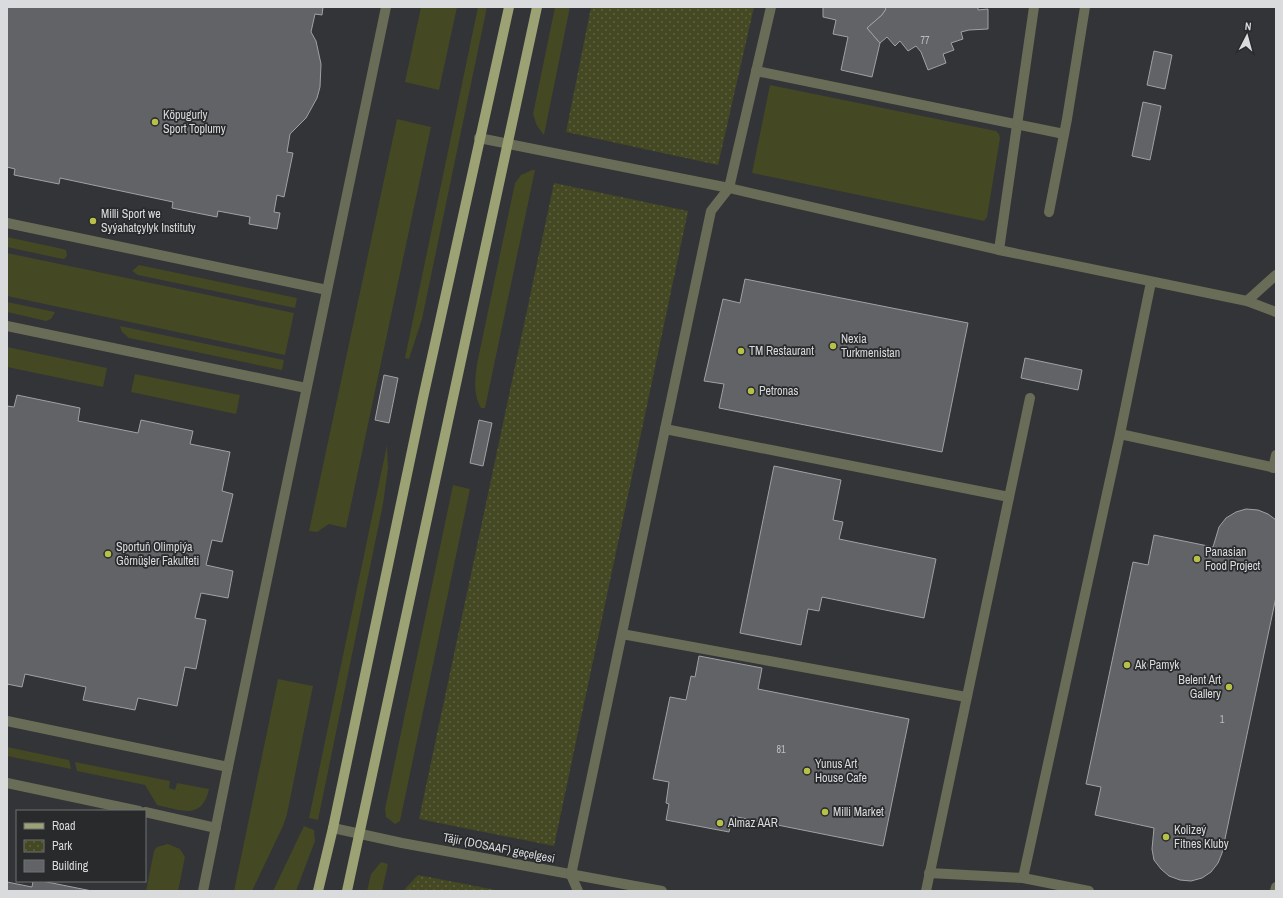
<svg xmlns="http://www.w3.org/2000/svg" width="1283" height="898" font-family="'Archivo Narrow',sans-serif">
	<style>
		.grass { fill: #444823 }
		.park { fill: url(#park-dots) }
		.building { fill: #616366; stroke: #9fa2a4 }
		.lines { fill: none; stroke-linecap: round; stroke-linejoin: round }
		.lane { stroke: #696c56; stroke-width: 10 }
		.street { stroke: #696c56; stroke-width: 10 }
		.primary { stroke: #9ca274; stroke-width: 10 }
		.poi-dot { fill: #b7c148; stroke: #282a2c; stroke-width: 1.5 }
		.labels { text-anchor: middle; stroke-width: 3.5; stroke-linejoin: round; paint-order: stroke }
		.number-label { font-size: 10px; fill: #bbbdbe }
		.poi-label { font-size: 12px; fill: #d9dbdc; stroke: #282a2c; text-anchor: start }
		.street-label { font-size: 12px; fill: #d9dbdc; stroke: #282a2c }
	</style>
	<defs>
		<pattern id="park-dots" width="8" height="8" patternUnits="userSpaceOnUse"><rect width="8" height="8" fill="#444823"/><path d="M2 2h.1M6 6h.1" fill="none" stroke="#5e6242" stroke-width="1.8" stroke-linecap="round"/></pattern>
	</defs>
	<rect width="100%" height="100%" fill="#323437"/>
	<g class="grass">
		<path d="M 421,7 L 457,7 L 439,90 L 405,82 Z"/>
		<path d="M 478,7 L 487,7 L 422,319 L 409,359 L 405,358 Z"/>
		<path d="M 555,7 L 570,7 L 544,135 L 537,126 L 533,114 Z"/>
		<path d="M 770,85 L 996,131 L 999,134 L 1000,138 L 987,217 L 984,221 L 752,173 Z"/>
		<path d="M 397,119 L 431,127 L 346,528 L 329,524 L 317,532 L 309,531 Z"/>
		<path d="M 532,170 L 535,170 L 485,408 L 481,408 C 473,395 475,379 477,364 L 515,183 L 521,175 Z"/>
		<path d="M 7,237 L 63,249 L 66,250 L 67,256 L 64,259 L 58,258 L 7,247 Z"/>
		<path d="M 7,253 L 294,313 L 285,355 L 7,296 Z"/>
		<path d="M 139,265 L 297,298 L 295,308 L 138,275 L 132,271 Z"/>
		<path d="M 7,302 L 55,312 L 51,319 L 46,321 L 7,312 Z"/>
		<path d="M 120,326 L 284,360 L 282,370 L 129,338 L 122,332 Z"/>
		<path d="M 7,347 L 107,368 L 103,387 L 7,367 Z"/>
		<path d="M 135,374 L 240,395 L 236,414 L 131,392 Z"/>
		<path d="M 387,445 L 388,468 L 383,504 L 318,820 L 309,818 Z"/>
		<path d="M 453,485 L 470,489 L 400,821 L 395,824 L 386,817 L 385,809 Z"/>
		<path d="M 278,679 L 313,686 L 287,814 L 283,826 L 252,891 L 234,891 Z"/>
		<path d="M 7,747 L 69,760 L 71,769 L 7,756 Z"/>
		<path d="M 75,762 L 170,781 L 169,788 L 175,790 L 177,783 L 209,789 C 202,821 181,810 157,805 L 145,785 L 77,771 Z"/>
		<path d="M 304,826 L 314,830 L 315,841 L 296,891 L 273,891 Z"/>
		<path d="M 168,844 L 180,849 L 185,857 L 178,891 L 146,891 L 154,851 L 157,847 Z"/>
		<path d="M 381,862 L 388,864 L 382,891 L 367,891 L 371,874 Z"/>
	</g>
	<g class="park">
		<path d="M 591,7 L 754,7 L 718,165 L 566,132 Z"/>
		<path d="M 554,183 L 688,211 L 554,846 L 419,819 Z"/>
		<path d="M 418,875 L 501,891 L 403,891 Z"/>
	</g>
	<g class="building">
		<path d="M 7,7 L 323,7 L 322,15 L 315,14 L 311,32 L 316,41 L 321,64 L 320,87 L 317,98 L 306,118 L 290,134 L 287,152 L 293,153 L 284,197 L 277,195 L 274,212 L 280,213 L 277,229 L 249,224 L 250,217 L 218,211 L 217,217 L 172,208 L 173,202 L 60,178 L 59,184 L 14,175 L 15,169 L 7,167 Z"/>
		<path d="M 823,7 L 884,7 L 886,9 L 882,15 L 867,28 L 880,43 L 872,77 L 841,70 L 848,37 L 833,34 L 836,20 L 823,17 Z"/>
		<path d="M 884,7 L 978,7 L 978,10 L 988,9 L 988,29 L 969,30 L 961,32 L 963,39 L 951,43 L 954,50 L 943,54 L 946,63 L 928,70 L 921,52 L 916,46 L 908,51 L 900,41 L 895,46 L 887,37 L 880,43 L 867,28 L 882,15 L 886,9 Z"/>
		<path d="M 1154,51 L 1172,55 L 1165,89 L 1147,85 Z"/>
		<path d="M 1143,102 L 1161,106 L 1150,160 L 1132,156 Z"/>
		<path d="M 745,279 L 968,323 L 942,452 L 719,408 L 724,384 L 704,381 L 723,299 L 740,303 Z"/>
		<path d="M 1025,358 L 1082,370 L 1078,390 L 1021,378 Z"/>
		<path d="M 384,375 L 398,378 L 389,423 L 375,420 Z"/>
		<path d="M 17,395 L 80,408 L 78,421 L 138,433 L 141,420 L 193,431 L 190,444 L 230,452 L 222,491 L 233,494 L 222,542 L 212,540 L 206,565 L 233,571 L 228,598 L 201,593 L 195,618 L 206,620 L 196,669 L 185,667 L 177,706 L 138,698 L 135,710 L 83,700 L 86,687 L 25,674 L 22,687 L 7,684 L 7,406 L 14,407 Z"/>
		<path d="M 479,420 L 492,423 L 483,466 L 470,463 Z"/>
		<path d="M 774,466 L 841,480 L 833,520 L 843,522 L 839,539 L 936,559 L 924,618 L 822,597 L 819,611 L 808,609 L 801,645 L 740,633 Z"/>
		<path d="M 1246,509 L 1258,510 L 1268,514 L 1276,520 L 1276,597 L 1222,853 L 1218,863 L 1211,872 L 1202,878 L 1191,881 L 1180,880 L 1169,876 L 1161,869 L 1154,860 L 1152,849 L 1154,828 L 1095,815 L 1101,787 L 1086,784 L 1133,562 L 1148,565 L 1154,535 L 1213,547 L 1219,527 L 1226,518 L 1236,512 Z"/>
		<path d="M 699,656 L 762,668 L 758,689 L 909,719 L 883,846 L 732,816 L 729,832 L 666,820 L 669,804 L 666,803 L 669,782 L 653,779 L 670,697 L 686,700 L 691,676 L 695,677 Z"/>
		<path d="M 33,881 L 42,881 L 92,891 L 7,891 L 7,882 L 32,887 Z"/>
	</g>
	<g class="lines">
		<g class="lane">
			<path d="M 756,71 L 1064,134"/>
			<path d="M 1049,212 L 1067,119 L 1085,7"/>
			<path d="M 7,223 L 327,290"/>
			<path d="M 999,250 L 1247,301 L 1276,275"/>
			<path d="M 1247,301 L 1276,312"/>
			<path d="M 7,326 L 306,388"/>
			<path d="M 665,429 L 1009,497"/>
			<path d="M 1120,434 L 1151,282"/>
			<path d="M 1273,468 L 1276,455"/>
			<path d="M 622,634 L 966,697"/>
			<path d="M 7,721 L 228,767 L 386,7"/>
			<path d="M 7,783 L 139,811"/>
			<path d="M 145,812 L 216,828"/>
			<path d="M 929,873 L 1023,878"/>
			<path d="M 571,875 L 578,891"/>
			<path d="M 203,891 L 228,767"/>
			<path d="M 926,891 L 1030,398"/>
			<path d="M 1089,891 L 1023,878 L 1120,434 L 1276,468"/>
			<path d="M 1275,891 L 1276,887"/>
		</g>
		<g class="street">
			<path d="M 479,138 L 729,188 L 999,250 L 1034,7"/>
			<path d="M 333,828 L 402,843 L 662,891"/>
			<path d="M 571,875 L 711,211 L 729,188 L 771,7"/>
		</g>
		<g class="primary">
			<path d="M 318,891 L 333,828 L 423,398 L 509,7"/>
			<path d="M 347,891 L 537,7"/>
		</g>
	</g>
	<g class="poi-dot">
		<circle cx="155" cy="122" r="4"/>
		<circle cx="93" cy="221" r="4"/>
		<circle cx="833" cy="346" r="4"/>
		<circle cx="741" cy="351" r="4"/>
		<circle cx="751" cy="391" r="4"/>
		<circle cx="108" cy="554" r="4"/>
		<circle cx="1197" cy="559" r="4"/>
		<circle cx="1127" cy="665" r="4"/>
		<circle cx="1229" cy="687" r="4"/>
		<circle cx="807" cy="771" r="4"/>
		<circle cx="825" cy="812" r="4"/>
		<circle cx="720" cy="823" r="4"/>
		<circle cx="1166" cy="837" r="4"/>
	</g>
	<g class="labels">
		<g class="number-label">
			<text x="925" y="44">77</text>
			<text x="1222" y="723">1</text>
			<text x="781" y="753">81</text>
		</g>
		<g class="poi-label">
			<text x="163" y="119">Köpugurly<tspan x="163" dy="14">Sport Toplumy</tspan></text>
			<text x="101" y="218">Milli Sport we<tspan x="101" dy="14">Syýahatçylyk Instituty</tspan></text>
			<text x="841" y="343">Nexia<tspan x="841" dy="14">Turkmenistan</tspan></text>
			<text x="749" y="355">TM Restaurant</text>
			<text x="759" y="395">Petronas</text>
			<text x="116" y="551">Sportuň Olimpiýa<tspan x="116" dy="14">Görnüşler Fakulteti</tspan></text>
			<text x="1205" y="556">Panasian<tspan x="1205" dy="14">Food Project</tspan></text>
			<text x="1135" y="669">Ak Pamyk</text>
			<text x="1221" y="684" text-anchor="end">Belent Art<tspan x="1221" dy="14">Gallery</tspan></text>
			<text x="815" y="768">Yunus Art<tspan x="815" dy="14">House Cafe</tspan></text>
			<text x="833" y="816">Milli Market</text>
			<text x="728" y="827">Almaz AAR</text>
			<text x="1174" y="834">Kolizeý<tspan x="1174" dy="14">Fitnes Kluby</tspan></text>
		</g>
		<g class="street-label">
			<text transform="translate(499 848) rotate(11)" y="4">Täjir (DOSAAF) geçelgesi</text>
		</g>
	</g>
	<rect width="1283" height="898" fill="none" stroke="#d9dbdc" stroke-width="16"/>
	<rect x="16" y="810" width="130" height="72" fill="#282a2c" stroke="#6f7172"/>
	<rect x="24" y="823" width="20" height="6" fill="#9ca274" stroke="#6f7172"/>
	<text x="52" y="830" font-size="12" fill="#d9dbdc">Road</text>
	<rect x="24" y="840" width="20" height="12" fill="url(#park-dots)" stroke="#6f7172"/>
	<text x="52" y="850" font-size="12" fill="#d9dbdc">Park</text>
	<rect x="24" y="860" width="20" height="12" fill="#616366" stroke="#6f7172"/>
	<text x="52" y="870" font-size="12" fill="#d9dbdc">Building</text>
	<g transform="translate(1247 36) rotate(6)" stroke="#282a2c" stroke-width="3" paint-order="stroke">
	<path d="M0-3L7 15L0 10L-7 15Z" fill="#d9dbdc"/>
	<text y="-6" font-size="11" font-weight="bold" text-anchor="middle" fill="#d9dbdc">N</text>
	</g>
</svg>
